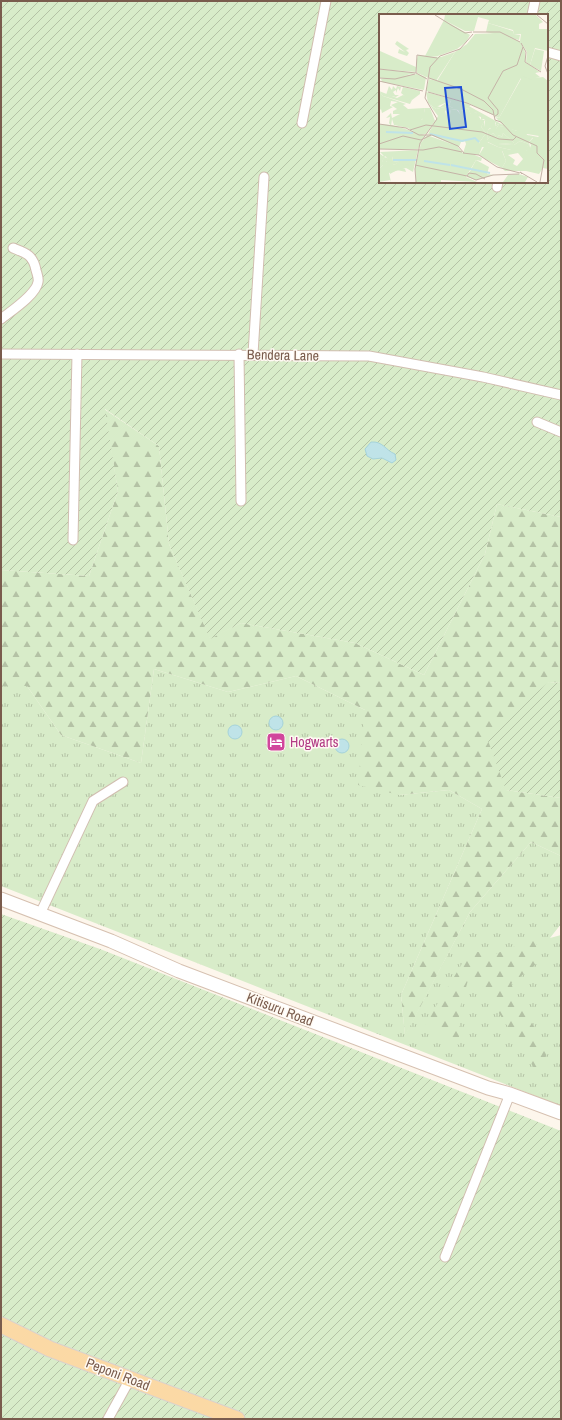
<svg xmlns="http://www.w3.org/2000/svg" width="562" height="1420" font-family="'Archivo Narrow',sans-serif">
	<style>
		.grass { fill: url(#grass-tufts) }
		.forest { fill: url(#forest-firs) }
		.garden { fill: url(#garden-furrows); fill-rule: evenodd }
		.water { fill: #bfe3e8; stroke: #a5d3da }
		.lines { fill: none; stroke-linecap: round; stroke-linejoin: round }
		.street-casing { stroke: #d1beb0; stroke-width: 11 }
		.secondary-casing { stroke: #d6c0b0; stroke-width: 15 }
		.primary-casing { stroke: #dad1cd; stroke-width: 17 }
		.street { stroke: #fff; stroke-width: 9 }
		.secondary { stroke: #fff; stroke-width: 13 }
		.primary { stroke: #fbd9a5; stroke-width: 15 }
		.labels { text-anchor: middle; stroke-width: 3; stroke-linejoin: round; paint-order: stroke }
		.street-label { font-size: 14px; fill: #7a5c4d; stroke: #fffaf3 }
		.hotel-label { font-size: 14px; fill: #b23c85; stroke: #fffaf3; text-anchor: start }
		.inset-river { fill: none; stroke: #bfe3e8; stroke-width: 2 }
		.inset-road { fill: none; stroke: #c5b3a7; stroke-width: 1 }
		.view { fill: #1d4ed8; fill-opacity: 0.15; stroke: #1d4ed8; stroke-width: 2 }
		.inset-edge { fill: none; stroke: #7a5c4d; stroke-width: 2 }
	</style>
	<defs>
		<pattern id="grass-tufts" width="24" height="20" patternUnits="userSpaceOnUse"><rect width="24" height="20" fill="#d8ecc9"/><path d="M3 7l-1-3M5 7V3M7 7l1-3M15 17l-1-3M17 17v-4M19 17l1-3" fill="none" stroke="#b4c2a5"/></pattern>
		<pattern id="forest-firs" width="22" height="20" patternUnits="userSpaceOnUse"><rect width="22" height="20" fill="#d8ecc9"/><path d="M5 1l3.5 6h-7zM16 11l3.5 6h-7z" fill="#b4c2a5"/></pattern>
		<pattern id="garden-furrows" width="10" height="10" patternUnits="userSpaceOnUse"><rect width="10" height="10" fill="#d8ecc9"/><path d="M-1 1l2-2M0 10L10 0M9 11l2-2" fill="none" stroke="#b4c2a5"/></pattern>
	</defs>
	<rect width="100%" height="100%" fill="#fdf6ec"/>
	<path class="grass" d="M 154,669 L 228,692 L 296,676 L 365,710 L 399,795 L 449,790 L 482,809 L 401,995 L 405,1035 L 470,912 L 531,842 L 561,856 L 561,924 L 550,938 L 561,935 L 561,1106 L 1,886 L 1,686 L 27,686 L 61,735 L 141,763 Z"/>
	<g class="forest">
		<path d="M 104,409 L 159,446 L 169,544 L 210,638 L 241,623 L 355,643 L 424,675 L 485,554 L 497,504 L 561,517 L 561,683 L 549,682 L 506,790 L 561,798 L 561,856 L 531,842 L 470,912 L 405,1036 L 401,995 L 482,809 L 449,790 L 399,795 L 358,785 L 365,710 L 296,676 L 228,692 L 154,669 L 141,763 L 61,735 L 27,686 L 1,686 L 1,570 L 89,576 L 118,491 Z"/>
		<path d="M 537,938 L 535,965 L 511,984 L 548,1053 L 536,1071 L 481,985 L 469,977 L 459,1011 L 459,1045 L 425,1024 L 470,951 L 495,954 Z"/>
	</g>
	<g class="garden">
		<path d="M 1,1 L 561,1 L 561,517 L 497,504 L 485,554 L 424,675 L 355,643 L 241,623 L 210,639 L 169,544 L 159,446 L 105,409 L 118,491 L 89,576 L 1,570 ZM 380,15 L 547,15 L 547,182 L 380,182 Z"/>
		<path d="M 549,682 L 561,683 L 561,798 L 506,790 L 486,735 Z"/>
		<path d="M 1,914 L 100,949 L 561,1131 L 561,1419 L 1,1419 Z"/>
	</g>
	<g class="water">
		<path d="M 371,442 C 383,441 385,450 395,454 L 396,460 L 392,463 L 382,458 L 373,459 L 367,456 L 365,449 Z"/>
		<circle cx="276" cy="723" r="7"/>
		<circle cx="235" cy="732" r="7"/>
		<circle cx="342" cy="746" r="7"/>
	</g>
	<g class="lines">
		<defs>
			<g id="street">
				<path d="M 532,15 L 535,1"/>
				<path d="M 547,52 L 561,56"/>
				<path d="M 302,123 L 326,1"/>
				<path d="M 497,187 L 498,182"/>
				<path d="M 1,319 C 11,311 36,295 38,282 C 39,278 37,274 36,270 C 33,255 26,253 13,248"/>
				<path d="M 1,354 L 369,356 L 483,377 L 561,395"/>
				<path d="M 239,354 L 241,501"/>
				<path d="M 253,354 L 264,177"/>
				<path d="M 537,422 L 561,432"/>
				<path d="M 73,540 L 77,354"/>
				<path d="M 40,914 L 93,801 L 123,782"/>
				<path d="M 445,1257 L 510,1094"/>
				<path d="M 108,1419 L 130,1379"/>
			</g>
			<path id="secondary" d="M 1,899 L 111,941 L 179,971 L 488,1088 L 510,1094 L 561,1113"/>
			<path id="primary" d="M 1,1325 L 50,1349 L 237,1419"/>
		</defs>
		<use href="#street" class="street-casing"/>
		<use href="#secondary" class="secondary-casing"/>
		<use href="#primary" class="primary-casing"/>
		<use href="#street" class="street"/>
		<use href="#secondary" class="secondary"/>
		<use href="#primary" class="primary"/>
	</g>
	<defs>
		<symbol id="hotel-square" viewBox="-11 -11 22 22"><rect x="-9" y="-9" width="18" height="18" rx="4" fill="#d1479c" stroke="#fffaf3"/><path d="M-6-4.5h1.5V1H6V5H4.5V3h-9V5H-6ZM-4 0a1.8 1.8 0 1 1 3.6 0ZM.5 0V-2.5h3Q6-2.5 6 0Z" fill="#fff"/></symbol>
	</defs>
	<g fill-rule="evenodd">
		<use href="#hotel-square" x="265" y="731" width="22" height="22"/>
	</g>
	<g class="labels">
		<g class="street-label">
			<text transform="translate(283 355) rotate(1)" y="5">Bendera Lane</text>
			<text transform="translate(280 1009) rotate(21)" y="5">Kitisuru Road</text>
			<text transform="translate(118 1374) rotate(21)" y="5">Peponi Road</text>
		</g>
		<g class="hotel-label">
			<text x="290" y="747">Hogwarts</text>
		</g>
	</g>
	<g transform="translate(379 14)">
		<rect width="169" height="169" fill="#fdf6ec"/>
		<path d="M 109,9 L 134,17 L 135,20 L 141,21 L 140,26 L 107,18 ZM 156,35 L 165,37 L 162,57 L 151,51 ZM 76,38 L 57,67 L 38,59 L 37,49 L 39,41 L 62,43 ZM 0,55 L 36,59 L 16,64 L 0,64 ZM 38,60 L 47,63 L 45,76 L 3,68 L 2,65 ZM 0,77 L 18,84 L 24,81 L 27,82 L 33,86 L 31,90 L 4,82 ZM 47,78 L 88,89 L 92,92 L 76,95 L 70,92 L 72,86 L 69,91 L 66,89 L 57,93 L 49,89 ZM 106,106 L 108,108 L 117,108 L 116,109 L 116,112 L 120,110 L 117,115 L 121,112 L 130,114 L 154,123 L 150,128 L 152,139 L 142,139 L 139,133 L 133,136 L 123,137 L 127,147 L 123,154 L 108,146 L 100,141 L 108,128 L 119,133 L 132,136 L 139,133 L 145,136 L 143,138 L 151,138 L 146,136 L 150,130 L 141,127 L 135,131 L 118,130 L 135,129 L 124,119 L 123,123 L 120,121 L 118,124 L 114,119 L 108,126 L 109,116 L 112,114 L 106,113 ZM 39,136 L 34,158 L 27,154 L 10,159 L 12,168 L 11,166 L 0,168 L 0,155 L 8,147 L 3,148 L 5,143 L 11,145 L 15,151 L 20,148 L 14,147 L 13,142 L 21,141 L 5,142 L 1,138 ZM 97,146 L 110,153 L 108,160 L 115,161 L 97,166 L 88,163 Z" fill="#d8ecc9"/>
		<path d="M 18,27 L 30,35 L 27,36 L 30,39 L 28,42 L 19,39 L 20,35 L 26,38 L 16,30 ZM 149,52 L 154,55 L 152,57 L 155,55 L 161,58 L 156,59 L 161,63 L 156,64 L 164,63 L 169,67 L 169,155 L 164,154 L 160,160 L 147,157 L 126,157 L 123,154 L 127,147 L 123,136 L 132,136 L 119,133 L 109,128 L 106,133 L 101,133 L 100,129 L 107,119 L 102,113 L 105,107 L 106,113 L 112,113 L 109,116 L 108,126 L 114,119 L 118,124 L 120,121 L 123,123 L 124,119 L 135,129 L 119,130 L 135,131 L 141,127 L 150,130 L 147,136 L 150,137 L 152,131 L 150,128 L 154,124 L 149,121 L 159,123 L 160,122 L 148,120 L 147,122 L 139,118 L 136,122 L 138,117 L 121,112 L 121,116 L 117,115 L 120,110 L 116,112 L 117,108 L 108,109 L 105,105 L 102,106 L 102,103 L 98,102 L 97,98 L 92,101 L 89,94 L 82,97 L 82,102 L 79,96 L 72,95 L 71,100 L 67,101 L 67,97 L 64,95 L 69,95 L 70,92 L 57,95 L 49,89 L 61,93 L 68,88 L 69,91 L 70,88 L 67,85 L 72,85 L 70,92 L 74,94 L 88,91 L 124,111 L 116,103 L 120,104 L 142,65 L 138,59 L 129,59 L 139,55 L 142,64 L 142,59 L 147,61 L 150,58 L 148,54 L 151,55 ZM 139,139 L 144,145 L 138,152 L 134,150 L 136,146 L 129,141 ZM 10,72 L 13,76 L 14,72 L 17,75 L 18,72 L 22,73 L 21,77 L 19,74 L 17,79 L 17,76 L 14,78 L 16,81 L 20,81 L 17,83 L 7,81 ZM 24,73 L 41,77 L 41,80 L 33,86 L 28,84 L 22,79 ZM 0,77 L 4,82 L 27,90 L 24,91 L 29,95 L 45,94 L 46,99 L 43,101 L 45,104 L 29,114 L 15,111 L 13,105 L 12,112 L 10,109 L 11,103 L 7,104 L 12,99 L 13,104 L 21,100 L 14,100 L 14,97 L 18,95 L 12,91 L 19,88 L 12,87 L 11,92 L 14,93 L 3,99 L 2,95 L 0,97 ZM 0,139 L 4,142 L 8,139 L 21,140 L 20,144 L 13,142 L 14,147 L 21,148 L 15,151 L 6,142 L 3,148 L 6,146 L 12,152 L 4,151 L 0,155 ZM 23,150 L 33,151 L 34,152 L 24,151 L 21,154 L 26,155 L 27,158 L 18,156 L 11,160 L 10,154 Z" fill="#d8ecc9" fill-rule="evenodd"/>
		<path d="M 66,1 L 157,1 L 164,8 L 160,10 L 160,15 L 169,15 L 169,37 L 156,34 L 151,51 L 147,48 L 148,38 L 141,27 L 142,20 L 135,20 L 134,16 L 109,9 L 110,6 L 99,3 L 95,17 L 86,17 L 65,6 ZM 65,6 L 91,21 L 87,28 L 78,35 L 59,42 L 46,42 ZM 120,19 L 142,28 L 146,38 L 146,48 L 158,56 L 153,66 L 143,62 L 120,104 L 89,89 L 47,77 L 50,65 L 58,67 L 76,38 L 88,30 L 96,20 ZM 1,37 L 37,53 L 37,58 L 0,55 ZM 50,90 L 57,95 L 70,92 L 66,96 L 67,101 L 71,100 L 72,95 L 78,96 L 82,101 L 82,97 L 89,94 L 92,100 L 97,98 L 102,106 L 106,106 L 102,113 L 107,119 L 100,129 L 103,133 L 100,141 L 93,140 L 103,144 L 102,147 L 97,146 L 87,163 L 98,168 L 62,166 L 62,168 L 37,168 L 36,154 L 42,129 L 48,121 L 78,132 L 84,139 L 87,130 L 86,127 L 82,128 L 80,133 L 49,120 L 59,102 ZM 45,94 L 51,94 L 56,107 L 47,120 L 39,120 L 29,114 L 33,108 L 44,105 L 42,99 L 46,99 ZM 0,110 L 13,111 L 46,121 L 39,135 L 0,135 ZM 140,160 L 149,163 L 146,168 L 124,168 L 129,161 Z" fill="#d8ecc9"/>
		<path class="inset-river" d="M 7,118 L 34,119M 51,120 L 83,127 L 96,124 L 100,128M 14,146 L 38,146M 45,147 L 71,151M 72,151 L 111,159"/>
		<path class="inset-road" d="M 56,1 L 72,11M 158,1 L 169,10M 72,11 L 86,19 L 93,18M 94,18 L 121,18 L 141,28M 142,29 L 147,38 L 146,48 L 162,58M 169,42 L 166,52 L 169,60M 0,55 L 37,59 L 48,65M 37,59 L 38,41 L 58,44M 0,64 L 16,65 L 36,60M 50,64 L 82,75 L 105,87 L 114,96 L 116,106 L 122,108 L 134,121 L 158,132 L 158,139 L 165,146 L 161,168M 0,67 L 44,77M 49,78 L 88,89 L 115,101M 115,103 L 119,100 L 119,96 L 109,84 L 124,57 L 138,51 L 144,33M 0,110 L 27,114 L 40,121 L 53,121 L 79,132 L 85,139M 31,116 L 47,111 L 103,118 L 120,125 L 134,126 L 137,123M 0,130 L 24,122 L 42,126 L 52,121M 0,135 L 44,136 L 60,133 L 83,138M 84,139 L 100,141 L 118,153 L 141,159M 36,151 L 88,162M 143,160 L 141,158 L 158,168M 88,162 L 97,166 L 114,161 L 140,160M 88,162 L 90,159 L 97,160 L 106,165M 37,168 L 36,155 L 41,129 L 58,105 L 46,84 L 51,53 L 61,42 L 81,35 L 94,20"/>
		<path class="view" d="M 82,73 L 87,113 L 71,115 L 66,74 Z"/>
		<rect width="169" height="169" class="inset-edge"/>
	</g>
	<rect width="562" height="1420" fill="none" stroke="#7a5c4d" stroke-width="4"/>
</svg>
